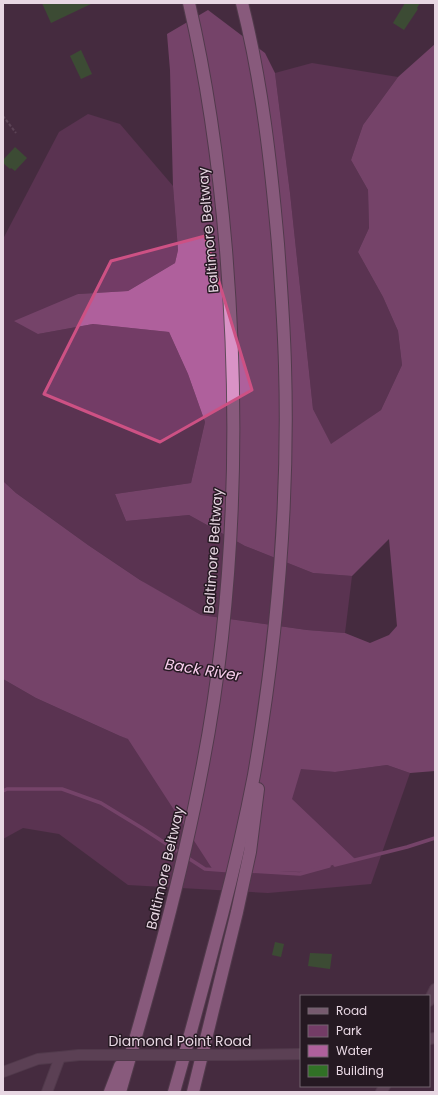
<svg xmlns="http://www.w3.org/2000/svg" width="438" height="1095" font-family="Poppins,sans-serif">
	<style>
		.green { fill: #733c66 }
		.water { fill: #af609c }
		.lines { fill: none; stroke-linecap: round; stroke-linejoin: round }
		.stream { stroke: #af609c; stroke-width: 3.5 }
		.building { fill: #317126 }
		.minor-casing { stroke: #604b5a; stroke-width: 12 }
		.highway-casing { stroke: #604b5a; stroke-width: 14 }
		.path { stroke: #786172; stroke-width: 2; stroke-dasharray: 3 2; stroke-linecap: butt }
		.minor { stroke: #765a6e; stroke-width: 10 }
		.highway { stroke: #d993c6; stroke-width: 12 }
		.minor-bridge-casing { stroke: #604b5a; stroke-width: 12; stroke-linecap: butt }
		.minor-bridge { stroke: #765a6e; stroke-width: 10 }
		.marked { fill: none; stroke: #cd5184; stroke-width: 3; stroke-linejoin: round }
		.labels { text-anchor: middle; stroke-width: 3; stroke-linejoin: round; paint-order: stroke }
		.street-label { font-size: 14px; fill: #e8d7e3; stroke: #251922 }
		.water-label { font-size: 15px; font-style: italic; fill: #f9ceed; stroke: #251922 }
	</style>
	<rect width="100%" height="100%" fill="#462c3f"/>
	<g class="green">
		<path d="M 312,63 L 398,77 L 363,125 L 351,160 L 368,190 L 369,228 L 358,252 L 383,297 L 398,331 L 402,365 L 381,410 L 331,445 L 313,409 L 290,193 L 275,73 Z"/>
		<path d="M 88,114 L 120,124 L 173,186 L 178,250 L 175,263 L 128,291 L 78,294 L 38,334 L 93,324 L 169,332 L 188,374 L 205,422 L 191,483 L 115,494 L 126,521 L 189,515 L 245,546 L 313,573 L 352,576 L 345,633 L 307,630 L 201,615 L 146,584 L 88,545 L 16,493 L 3,481 L 3,239 L 59,132 Z"/>
		<path d="M 3,679 L 36,698 L 120,736 L 185,756 L 335,772 L 387,765 L 410,773 L 371,884 L 268,893 L 128,885 L 59,834 L 23,828 L 3,839 Z"/>
	</g>
	<path class="water" d="M 208,10 L 265,53 L 275,73 L 290,193 L 313,409 L 331,444 L 381,410 L 402,365 L 398,331 L 383,297 L 358,252 L 369,228 L 368,190 L 351,160 L 363,125 L 398,77 L 435,44 L 435,771 L 410,773 L 387,765 L 335,772 L 301,769 L 292,799 L 355,859 L 307,872 L 213,870 L 128,739 L 120,736 L 36,698 L 3,679 L 3,481 L 16,493 L 88,545 L 140,580 L 201,615 L 307,630 L 345,633 L 370,643 L 389,635 L 397,626 L 389,539 L 352,576 L 313,573 L 245,546 L 189,515 L 126,521 L 115,494 L 191,483 L 205,422 L 188,374 L 169,332 L 93,324 L 38,334 L 14,321 L 78,294 L 128,291 L 175,263 L 178,250 L 173,186 L 170,70 L 167,34 Z"/>
	<g class="lines">
		<g class="stream">
			<path d="M 3,791 L 7,789 L 62,789 L 101,803 L 142,828 L 205,869 L 232,871"/>
			<path d="M 335,865 L 407,847 L 435,838"/>
			<path d="M 248,871 L 300,874 L 329,866"/>
		</g>
	</g>
	<g class="building">
		<path d="M 42,3 L 93,3 L 51,23 Z"/>
		<path d="M 405,3 L 420,3 L 417,8 L 418,9 L 404,30 L 393,23 Z"/>
		<path d="M 81,50 L 92,74 L 81,79 L 70,56 Z"/>
		<path d="M 15,147 L 27,158 L 15,171 L 11,168 L 10,169 L 3,163 L 3,160 Z"/>
		<path d="M 275,942 L 284,944 L 281,957 L 272,955 Z"/>
		<path d="M 310,953 L 332,954 L 330,969 L 308,966 Z"/>
	</g>
	<g class="lines">
		<defs>
			<g id="minor">
				<path d="M 429,1001 L 435,989"/>
				<path d="M 429,1039 L 435,1038"/>
				<path d="M 233,1055 L 301,1054"/>
				<path d="M 3,1072 L 38,1059 L 60,1057 L 79,1055"/>
				<path d="M 47,1092 L 60,1057"/>
				<path d="M 381,1092 L 385,1086"/>
			</g>
			<g id="highway">
				<path d="M 110,1092 L 120,1066"/>
				<path d="M 120,1092 C 151,985 181,879 202,769 C 235,599 240,423 226,250 C 219,167 208,84 189,3"/>
				<path d="M 174,1092 C 191,1033 206,975 222,915 C 234,869 245,822 254,775 C 277,641 289,502 285,366 C 284,325 281,285 278,244 C 271,164 262,82 242,3"/>
				<path d="M 193,1092 L 237,912 L 250,852 L 258,789"/>
			</g>
		</defs>
		<use href="#minor" class="minor-casing"/>
		<use href="#highway" class="highway-casing"/>
		<path class="path" d="M 3,116 L 16,133"/>
		<use href="#minor" class="minor"/>
		<use href="#highway" class="highway"/>
		<defs>
			<path id="minor-bridge" d="M 79,1055 L 233,1055"/>
		</defs>
		<use href="#minor-bridge" class="minor-bridge-casing"/>
		<use href="#minor-bridge" class="minor-bridge"/>
	</g>
	<path d="M0 0H438V1095H0ZM 205,236 L 252,390 L 160,442 L 44,394 L 111,261 Z" fill="#462c3f" fill-opacity=".55" fill-rule="evenodd"/>
	<path class="marked" d="M 205,236 L 252,390 L 160,442 L 44,394 L 111,261 Z"/>
	<g class="labels">
		<g class="street-label">
			<text transform="translate(208 230) rotate(-95)" y="5">Baltimore Beltway</text>
			<text transform="translate(213 551) rotate(-86)" y="5">Baltimore Beltway</text>
			<text transform="translate(165 868) rotate(-77)" y="5">Baltimore Beltway</text>
			<text x="180" y="1046">Diamond Point Road</text>
		</g>
		<g class="water-label">
			<text transform="translate(203 670) rotate(9)" y="5">Back River</text>
		</g>
	</g>
	<rect width="438" height="1095" fill="none" stroke="#e8d7e3" stroke-width="8"/>
	<rect x="300" y="995" width="130" height="92" fill="#251922" stroke="#73656f"/>
	<rect x="308" y="1008" width="20" height="6" fill="#765a6e" stroke="#73656f"/>
	<text x="336" y="1015" font-size="12" fill="#e8d7e3">Road</text>
	<rect x="308" y="1025" width="20" height="12" fill="#733c66" stroke="#73656f"/>
	<text x="336" y="1035" font-size="12" fill="#e8d7e3">Park</text>
	<rect x="308" y="1045" width="20" height="12" fill="#af609c" stroke="#73656f"/>
	<text x="336" y="1055" font-size="12" fill="#e8d7e3">Water</text>
	<rect x="308" y="1065" width="20" height="12" fill="#317126" stroke="#73656f"/>
	<text x="336" y="1075" font-size="12" fill="#e8d7e3">Building</text>
</svg>
